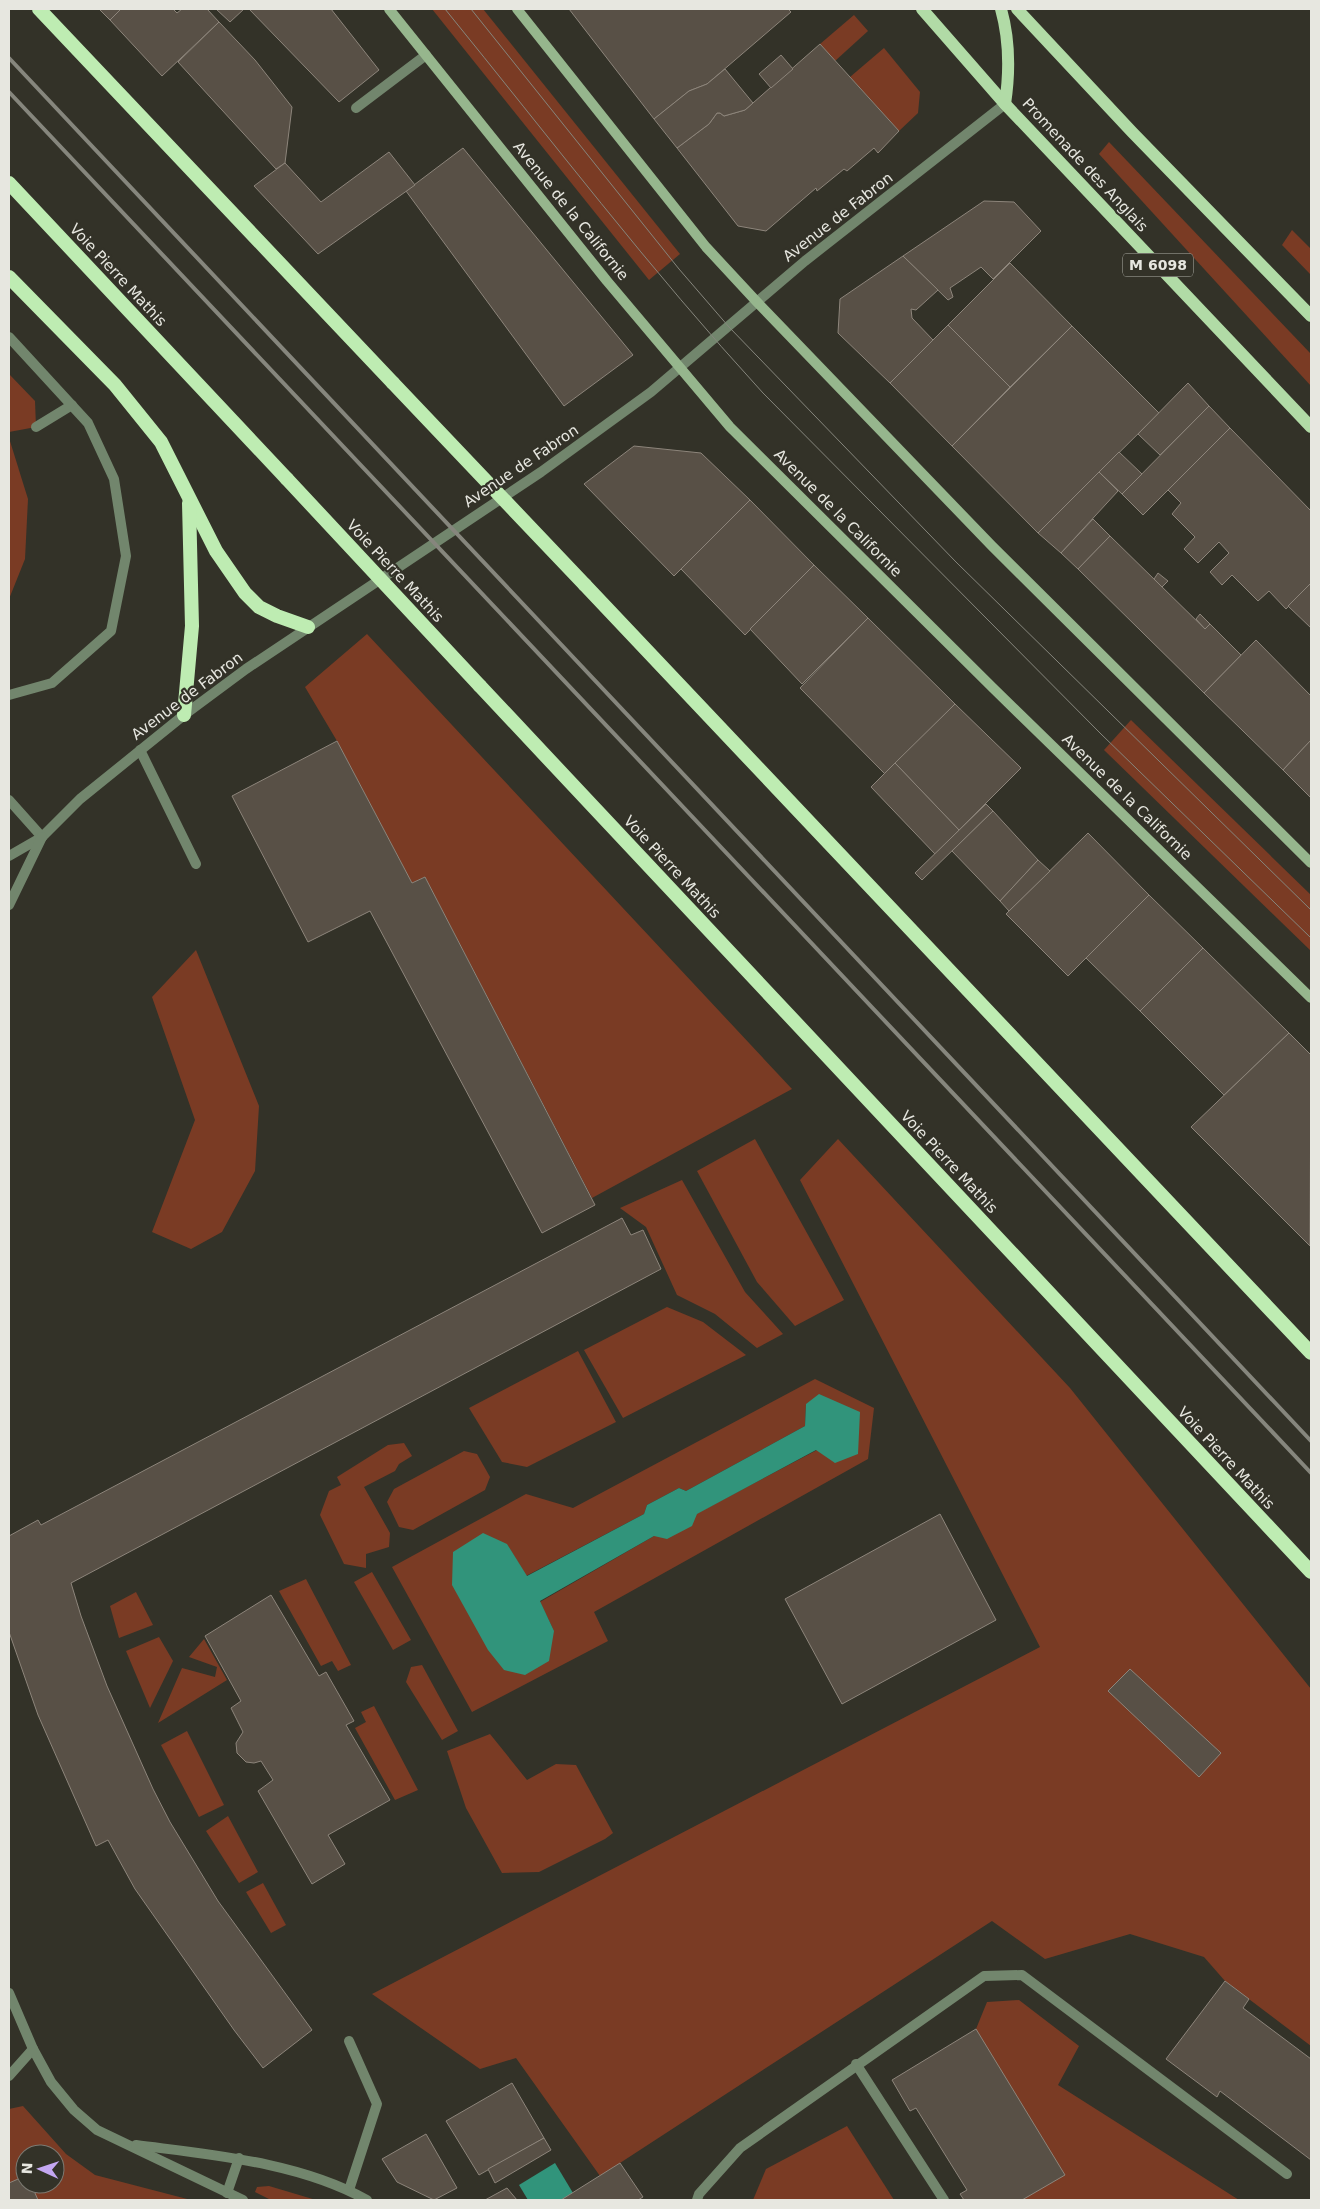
<svg xmlns="http://www.w3.org/2000/svg" width="1320" height="2209" font-family="'DejaVu Sans',sans-serif">
	<style>
		.green { fill: #7a3b24; fill-rule: evenodd }
		.water { fill: #31947b }
		.building { fill: #585046; stroke: #8d857b }
		.lines { fill: none; stroke-linecap: round; stroke-linejoin: round }
		.service { stroke: #72866d; stroke-width: 10 }
		.minor { stroke: #72866d; stroke-width: 10 }
		.tertiary { stroke: #72866d; stroke-width: 10 }
		.secondary { stroke: #96b68d; stroke-width: 10 }
		.primary { stroke: #b1dba6; stroke-width: 12 }
		.trunk { stroke: #beecb2; stroke-width: 14 }
		.tram { stroke: #86867d; stroke-width: 1 }
		.rail { stroke: #86867d; stroke-width: 4 }
		.trunk-bridge { stroke: #beecb2; stroke-width: 14 }
		.labels { text-anchor: middle; stroke-width: 4.5; stroke-linejoin: round; paint-order: stroke }
		.shield { fill: #333228; stroke: #b1b1a9; stroke-width: 1 }
		.shield-label { font-size: 14px; font-weight: bold; fill: #e7e7e0 }
		.street-label { font-size: 15px; fill: #e7e7e0; stroke: #333228 }
	</style>
	<rect width="100%" height="100%" fill="#333228"/>
	<g class="green">
		<path d="M 432,9 L 483,9 L 680,254 L 649,280 Z"/>
		<path d="M 854,15 L 868,31 L 835,61 L 820,44 Z"/>
		<path d="M 884,48 L 920,92 L 918,113 L 899,131 L 850,77 Z"/>
		<path d="M 1109,142 L 1311,354 L 1311,386 L 1099,154 Z"/>
		<path d="M 1292,230 L 1311,249 L 1311,275 L 1282,245 Z"/>
		<path d="M 9,374 L 35,401 L 36,427 L 9,432 Z"/>
		<path d="M 9,438 L 28,499 L 25,559 L 9,599 Z"/>
		<path d="M 367,634 L 792,1089 L 592,1198 L 425,877 L 412,883 L 337,741 L 305,687 Z"/>
		<path d="M 1131,720 L 1311,895 L 1311,951 L 1104,750 Z"/>
		<path d="M 196,950 L 259,1106 L 255,1171 L 222,1232 L 191,1249 L 152,1232 L 195,1120 L 152,997 Z"/>
		<path d="M 755,1139 L 844,1300 L 795,1326 L 757,1282 L 697,1171 Z"/>
		<path d="M 838,1139 L 1070,1388 L 1311,1689 L 1311,2046 L 1225,1981 L 1204,1957 L 1130,1934 L 1045,1959 L 992,1921 L 600,2176 L 516,2058 L 480,2069 L 372,1994 L 1040,1647 L 800,1180 Z"/>
		<path d="M 682,1180 L 745,1292 L 783,1334 L 757,1348 L 715,1314 L 677,1295 L 646,1227 L 620,1208 Z"/>
		<path d="M 667,1307 L 703,1322 L 746,1355 L 623,1418 L 584,1350 Z"/>
		<path d="M 578,1351 L 616,1422 L 527,1467 L 502,1462 L 469,1408 Z"/>
		<path d="M 815,1379 L 874,1408 L 868,1459 L 594,1612 L 608,1641 L 472,1712 L 392,1567 L 526,1494 L 573,1508 ZM 806,1404 L 817,1450 L 654,1536 L 540,1602 L 554,1631 L 507,1544 L 526,1576 L 644,1514 L 647,1505 L 679,1488 L 686,1491 L 805,1426 Z"/>
		<path d="M 404,1443 L 412,1456 L 399,1464 L 395,1471 L 364,1487 L 390,1533 L 389,1547 L 366,1554 L 366,1568 L 344,1564 L 320,1515 L 329,1491 L 341,1485 L 337,1477 L 388,1445 Z"/>
		<path d="M 464,1451 L 477,1454 L 490,1477 L 485,1490 L 413,1530 L 399,1527 L 387,1502 L 394,1489 Z"/>
		<path d="M 372,1572 L 411,1640 L 393,1650 L 354,1582 Z"/>
		<path d="M 306,1579 L 351,1665 L 338,1671 L 332,1661 L 321,1666 L 279,1591 Z"/>
		<path d="M 136,1592 L 153,1625 L 119,1638 L 110,1606 Z"/>
		<path d="M 159,1637 L 173,1661 L 150,1708 L 126,1651 Z"/>
		<path d="M 204,1639 L 227,1680 L 158,1723 L 182,1668 L 215,1677 L 217,1667 L 189,1657 Z"/>
		<path d="M 422,1665 L 458,1731 L 442,1740 L 406,1682 L 411,1667 Z"/>
		<path d="M 374,1706 L 418,1790 L 395,1800 L 355,1728 L 366,1722 L 361,1712 Z"/>
		<path d="M 187,1731 L 224,1805 L 199,1817 L 161,1745 Z"/>
		<path d="M 490,1734 L 527,1780 L 556,1764 L 576,1765 L 613,1833 L 605,1839 L 539,1872 L 502,1873 L 466,1808 L 447,1751 Z"/>
		<path d="M 228,1816 L 258,1872 L 239,1883 L 206,1831 Z"/>
		<path d="M 263,1883 L 286,1925 L 271,1933 L 246,1892 Z"/>
		<path d="M 1019,2000 L 1079,2046 L 1058,2085 L 1239,2200 L 980,2200 L 976,2029 L 987,2002 Z"/>
		<path d="M 23,2106 L 66,2154 L 95,2175 L 191,2200 L 9,2200 L 9,2109 ZM 25,2154 L 55,2154 L 55,2184 L 25,2184 Z"/>
		<path d="M 847,2126 L 894,2200 L 753,2200 L 766,2169 Z"/>
		<path d="M 269,2186 L 316,2200 L 271,2200 L 255,2192 L 257,2187 Z"/>
	</g>
	<g class="water">
		<path d="M 819,1394 L 860,1412 L 858,1454 L 835,1463 L 816,1450 L 697,1514 L 692,1526 L 667,1539 L 654,1536 L 540,1601 L 554,1631 L 549,1661 L 525,1675 L 504,1670 L 488,1650 L 452,1585 L 453,1552 L 483,1533 L 507,1544 L 527,1576 L 644,1514 L 647,1505 L 679,1488 L 686,1491 L 805,1426 L 806,1404 Z"/>
		<path d="M 555,2163 L 573,2193 L 561,2200 L 528,2200 L 519,2185 Z"/>
	</g>
	<g class="building">
		<path d="M 99,9 L 121,9 L 110,20 Z"/>
		<path d="M 121,9 L 173,9 L 177,13 L 182,9 L 207,9 L 219,22 L 162,76 L 110,20 Z"/>
		<path d="M 216,9 L 244,9 L 230,22 Z"/>
		<path d="M 249,9 L 331,9 L 379,70 L 339,102 Z"/>
		<path d="M 569,9 L 788,9 L 791,12 L 707,84 L 689,91 L 654,119 Z"/>
		<path d="M 219,22 L 255,60 L 292,107 L 285,163 L 276,169 L 178,62 Z"/>
		<path d="M 820,44 L 899,131 L 878,153 L 874,148 L 847,171 L 844,169 L 817,191 L 816,188 L 766,231 L 738,226 L 677,148 L 709,124 L 717,113 L 720,113 L 724,116 L 745,110 Z"/>
		<path d="M 781,55 L 793,69 L 771,88 L 759,74 Z"/>
		<path d="M 725,69 L 753,103 L 745,110 L 724,116 L 720,113 L 717,113 L 709,124 L 677,148 L 654,119 L 689,91 L 707,84 Z"/>
		<path d="M 463,148 L 633,355 L 564,406 L 406,191 Z"/>
		<path d="M 389,152 L 415,185 L 318,254 L 254,186 L 285,163 L 321,202 Z"/>
		<path d="M 984,201 L 1014,202 L 1041,231 L 993,279 L 981,267 L 950,288 L 953,297 L 948,300 L 903,256 Z"/>
		<path d="M 903,256 L 938,290 L 916,310 L 911,309 L 912,318 L 933,340 L 890,383 L 838,333 L 840,299 Z"/>
		<path d="M 1010,263 L 1072,326 L 1010,387 L 948,325 Z"/>
		<path d="M 948,325 L 1010,387 L 952,446 L 890,383 Z"/>
		<path d="M 1072,326 L 1159,413 L 1038,533 L 952,446 Z"/>
		<path d="M 1188,383 L 1209,406 L 1160,455 L 1138,434 Z"/>
		<path d="M 1209,406 L 1230,428 L 1143,515 L 1122,494 Z"/>
		<path d="M 1230,428 L 1311,511 L 1311,583 L 1286,609 L 1269,591 L 1258,601 L 1232,575 L 1222,585 L 1210,572 L 1229,553 L 1219,542 L 1198,563 L 1184,549 L 1195,537 L 1172,514 L 1181,503 L 1168,490 Z"/>
		<path d="M 634,446 L 701,453 L 750,500 L 674,576 L 584,484 Z"/>
		<path d="M 1119,452 L 1142,474 L 1122,494 L 1099,472 Z"/>
		<path d="M 1099,472 L 1118,491 L 1061,553 L 1038,533 Z"/>
		<path d="M 750,500 L 814,565 L 745,635 L 681,569 Z"/>
		<path d="M 1093,519 L 1110,536 L 1078,569 L 1061,553 Z"/>
		<path d="M 1110,536 L 1205,629 L 1210,624 L 1241,655 L 1204,693 L 1078,569 Z"/>
		<path d="M 814,565 L 868,618 L 802,684 L 750,629 Z"/>
		<path d="M 1158,573 L 1168,581 L 1162,587 L 1154,579 Z"/>
		<path d="M 1311,583 L 1311,628 L 1288,606 Z"/>
		<path d="M 1200,614 L 1210,624 L 1205,629 L 1196,619 Z"/>
		<path d="M 868,618 L 955,704 L 885,774 L 800,688 Z"/>
		<path d="M 1256,640 L 1311,696 L 1311,740 L 1283,770 L 1204,693 Z"/>
		<path d="M 955,704 L 1021,768 L 959,830 L 895,763 Z"/>
		<path d="M 1311,740 L 1311,798 L 1283,770 Z"/>
		<path d="M 337,741 L 412,883 L 425,877 L 595,1205 L 542,1233 L 370,911 L 308,942 L 232,796 Z"/>
		<path d="M 895,763 L 959,830 L 935,854 L 871,787 Z"/>
		<path d="M 986,804 L 993,811 L 922,880 L 915,873 Z"/>
		<path d="M 993,811 L 1038,860 L 1000,901 L 952,851 Z"/>
		<path d="M 1088,833 L 1149,895 L 1068,976 L 1006,914 Z"/>
		<path d="M 1038,860 L 1050,871 L 1009,911 L 1000,901 Z"/>
		<path d="M 1149,895 L 1203,948 L 1140,1011 L 1086,958 Z"/>
		<path d="M 1203,948 L 1289,1033 L 1224,1095 L 1140,1011 Z"/>
		<path d="M 1289,1033 L 1311,1055 L 1310,1246 L 1191,1127 Z"/>
		<path d="M 622,1218 L 631,1235 L 643,1230 L 661,1269 L 71,1583 L 81,1616 L 107,1686 L 153,1789 L 170,1822 L 218,1901 L 312,2030 L 263,2068 L 234,2030 L 135,1889 L 108,1840 L 96,1846 L 38,1715 L 9,1632 L 9,1536 L 38,1520 L 41,1525 Z"/>
		<path d="M 940,1514 L 996,1620 L 842,1704 L 785,1599 Z"/>
		<path d="M 271,1595 L 319,1676 L 326,1672 L 354,1721 L 346,1725 L 390,1800 L 328,1835 L 345,1864 L 312,1884 L 258,1791 L 273,1780 L 261,1761 L 254,1763 L 246,1762 L 237,1753 L 236,1743 L 243,1732 L 231,1708 L 241,1701 L 205,1636 Z"/>
		<path d="M 1130,1669 L 1221,1753 L 1199,1777 L 1108,1691 Z"/>
		<path d="M 1225,1981 L 1249,1999 L 1243,2008 L 1311,2059 L 1311,2160 L 1220,2091 L 1217,2097 L 1166,2059 Z"/>
		<path d="M 976,2029 L 1065,2175 L 1022,2200 L 964,2200 L 960,2194 L 967,2190 L 916,2108 L 910,2111 L 892,2080 Z"/>
		<path d="M 512,2083 L 544,2138 L 479,2175 L 446,2121 Z"/>
		<path d="M 426,2134 L 457,2188 L 434,2200 L 397,2182 L 382,2159 Z"/>
		<path d="M 544,2138 L 551,2150 L 495,2183 L 488,2169 Z"/>
		<path d="M 620,2163 L 643,2197 L 638,2200 L 561,2200 Z"/>
		<path d="M 25,2176 L 25,2184 L 31,2184 L 38,2200 L 9,2200 L 9,2183 Z"/>
		<path d="M 507,2188 L 517,2200 L 485,2200 Z"/>
	</g>
	<g class="lines">
		<g class="service">
			<path d="M 356,108 L 426,55"/>
			<path d="M 36,427 L 72,405"/>
			<path d="M 140,750 L 196,864"/>
			<path d="M 856,2064 L 944,2200"/>
			<path d="M 9,2076 L 33,2049"/>
			<path d="M 349,2190 L 377,2104 L 349,2041"/>
			<path d="M 227,2193 L 239,2158"/>
			<path d="M 697,2200 L 699,2194 L 740,2148 L 984,1976 L 1022,1975 L 1287,2174"/>
		</g>
		<g class="minor">
			<path d="M 9,337 L 88,423 L 114,479 L 126,556 L 111,631 L 52,683 L 9,695"/>
			<path d="M 9,800 L 42,837"/>
		</g>
		<g class="tertiary">
			<path d="M 9,856 L 42,837 L 80,799 L 184,715 L 246,669 L 541,472 L 651,392 L 805,261 L 1005,104"/>
			<path d="M 9,905 L 42,837"/>
			<path d="M 9,1993 L 33,2049 L 51,2082 L 74,2110 L 97,2130 L 243,2200"/>
			<path d="M 136,2145 C 212,2155 299,2162 367,2200"/>
		</g>
		<g class="secondary">
			<path d="M 389,9 L 607,281 L 730,427 L 994,689 L 1311,998"/>
			<path d="M 517,9 L 706,247 L 757,302 L 992,546 L 1311,863"/>
		</g>
		<g class="primary">
			<path d="M 922,9 L 1005,104 L 1311,427"/>
			<path d="M 1001,9 C 1010,41 1010,71 1005,104"/>
			<path d="M 1017,9 L 1132,132 L 1311,316"/>
		</g>
		<g class="trunk">
			<path d="M 39,9 L 393,383"/>
			<path d="M 9,183 L 287,479"/>
			<path d="M 9,277 L 115,385 L 161,442 L 216,551 L 245,593 L 259,607 L 277,616 L 308,627"/>
			<path d="M 585,585 L 1311,1353"/>
			<path d="M 480,686 L 1311,1572"/>
			<path d="M 184,715 L 192,626 L 189,503"/>
		</g>
		<g class="tram">
			<path d="M 445,9 C 550,138 651,271 763,393 L 1101,734 L 1311,938"/>
			<path d="M 471,9 L 679,269 L 729,327 L 956,562 L 1311,910"/>
		</g>
		<g class="rail">
			<path d="M 9,58 L 1311,1441"/>
			<path d="M 9,92 L 1311,1473"/>
		</g>
		<g class="trunk-bridge">
			<path d="M 393,383 L 585,585"/>
			<path d="M 287,479 L 480,686"/>
		</g>
	</g>
	<g class="labels">
		<rect class="shield" x="1123" y="253.5" width="70" height="23" rx="4"/>
		<g class="shield-label">
			<text x="1158" y="270">M 6098</text>
		</g>
		<g class="street-label">
			<text transform="translate(1085 165) rotate(47)" y="5">Promenade des Anglais</text>
			<text transform="translate(571 211) rotate(51)" y="5">Avenue de la Californie</text>
			<text transform="translate(838 217) rotate(-38)" y="5">Avenue de Fabron</text>
			<text transform="translate(118 275) rotate(47)" y="5">Voie Pierre Mathis</text>
			<text transform="translate(521 466) rotate(-34)" y="5">Avenue de Fabron</text>
			<text transform="translate(838 513) rotate(45)" y="5">Avenue de la Californie</text>
			<text transform="translate(395 571) rotate(47)" y="5">Voie Pierre Mathis</text>
			<text transform="translate(187 696) rotate(-37)" y="5">Avenue de Fabron</text>
			<text transform="translate(1127 797) rotate(44)" y="5">Avenue de la Californie</text>
			<text transform="translate(672 867) rotate(47)" y="5">Voie Pierre Mathis</text>
			<text transform="translate(949 1162) rotate(47)" y="5">Voie Pierre Mathis</text>
			<text transform="translate(1226 1458) rotate(47)" y="5">Voie Pierre Mathis</text>
		</g>
	</g>
	<rect width="1320" height="2209" fill="none" stroke="#e7e7e0" stroke-width="20"/>
	<g transform="translate(40 2169) rotate(273)"><circle r="24" fill="#333228" stroke="#7b7a72"/>
	<path d="M0-4L9 19L0 12L-9 19Z" fill="#c4a7f1"/>
	<text y="-8" font-size="14" font-weight="bold" text-anchor="middle" fill="#e7e7e0">N</text>
	</g>
</svg>
